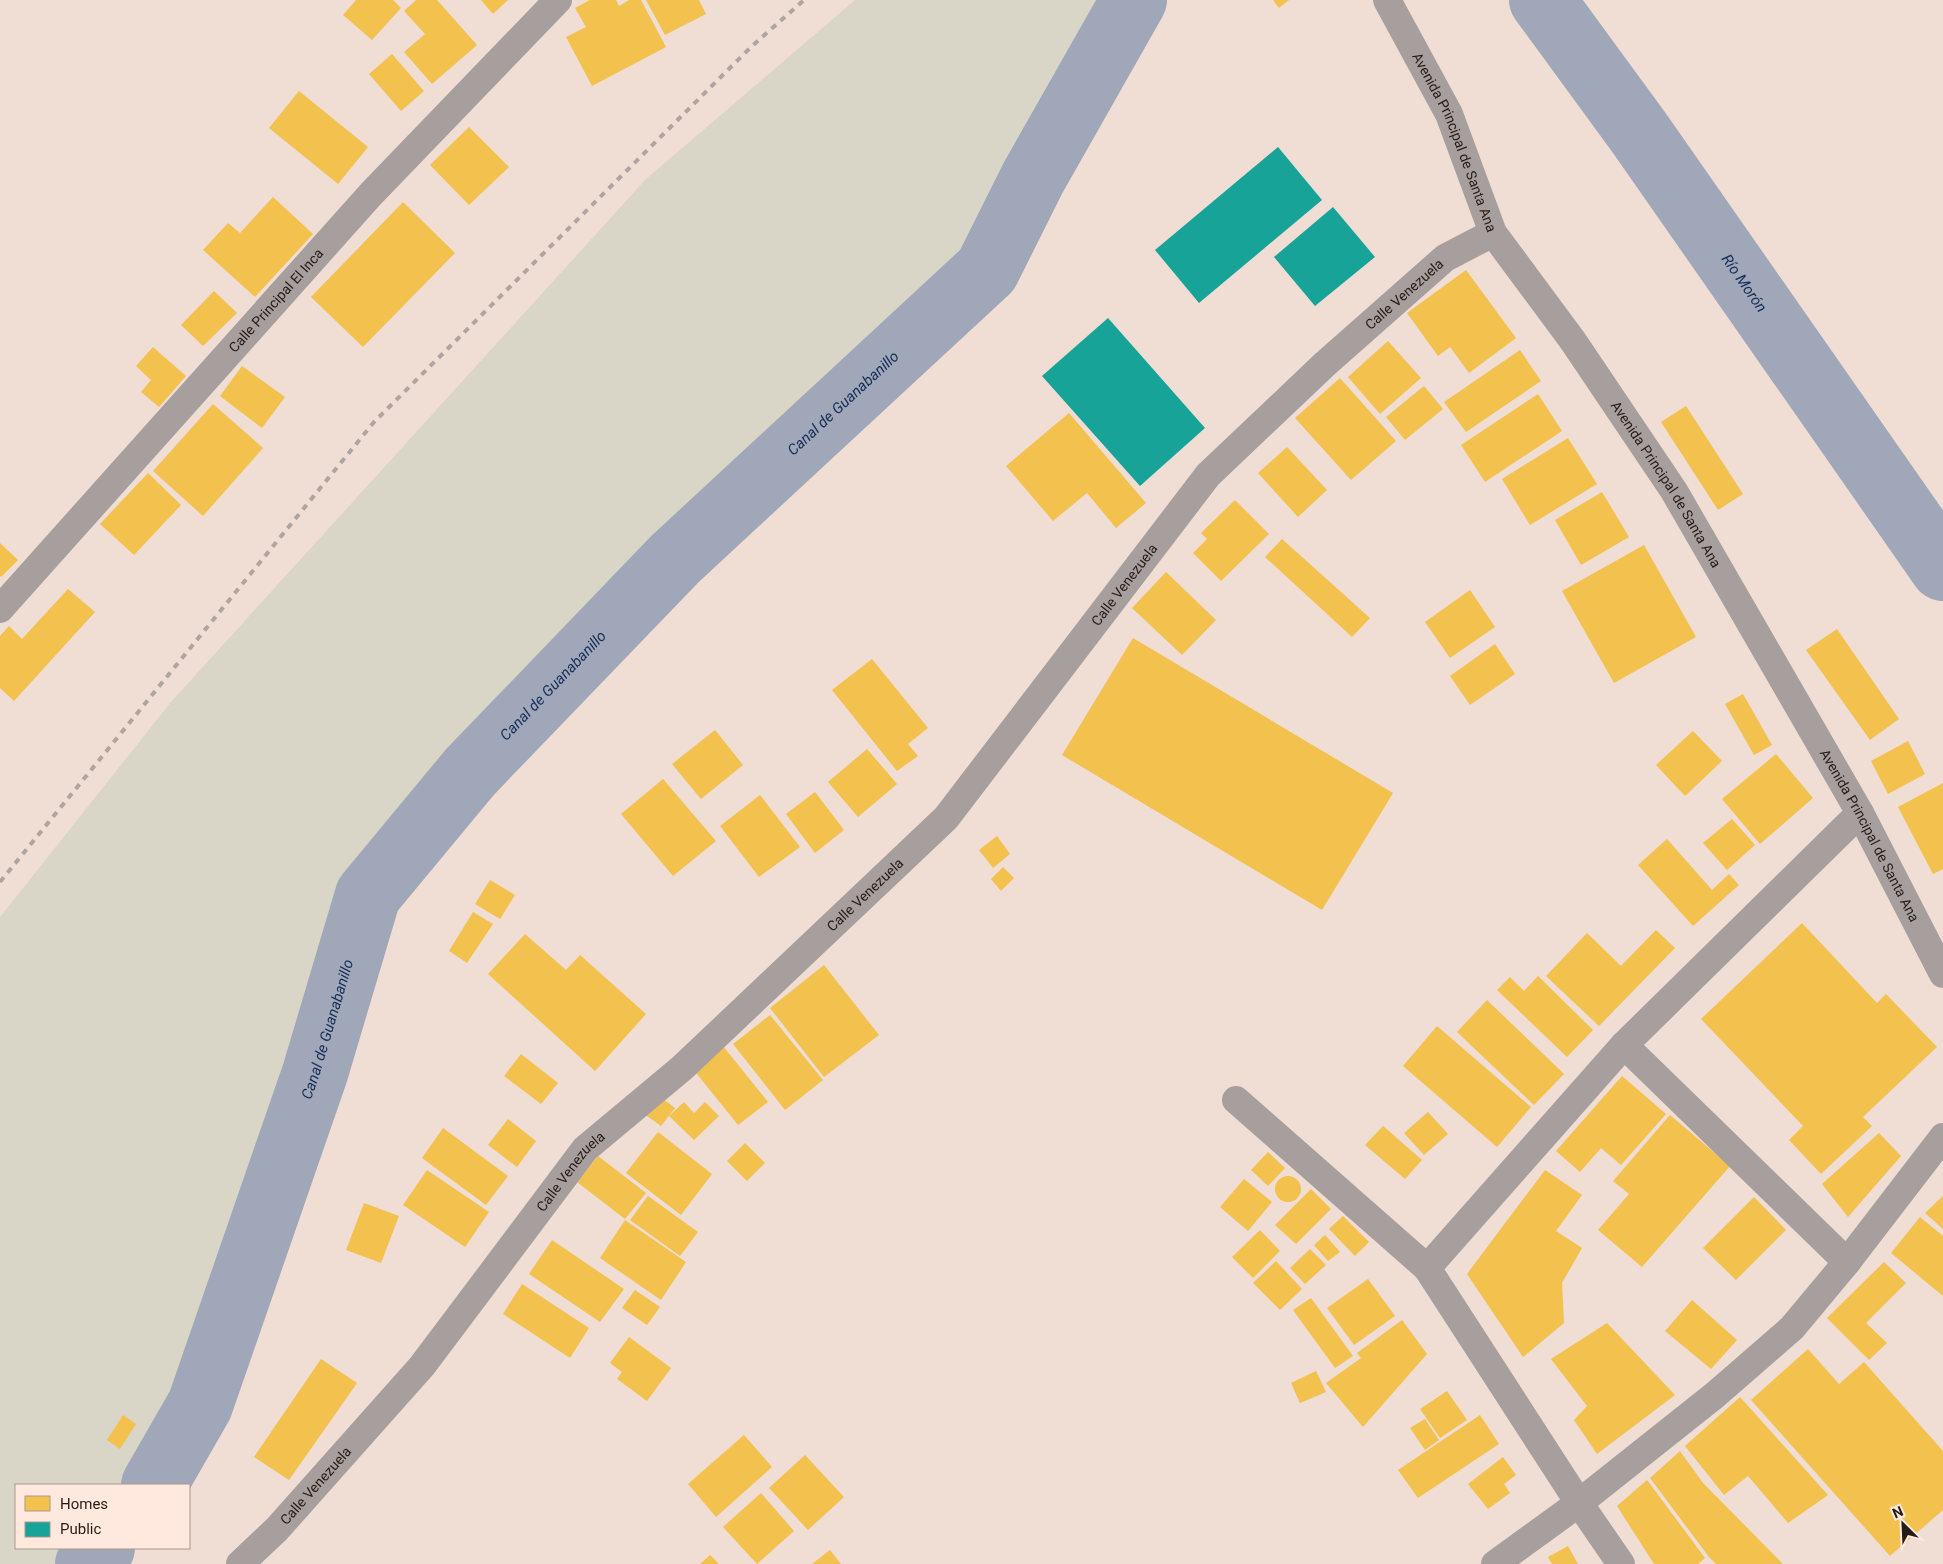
<svg xmlns="http://www.w3.org/2000/svg" width="1943" height="1564" font-family="Roboto,sans-serif">
	<style>
		.green { fill: #d9d6c7 }
		.homes { fill: #f2c14e }
		.public { fill: #17a398 }
		.lines { fill: none; stroke-linecap: round; stroke-linejoin: round }
		.river { stroke: #a0a7b9; stroke-width: 66 }
		.minor { stroke: #a79f9e; stroke-width: 28 }
		.rail { stroke: #afa4a0; stroke-width: 4; stroke-dasharray: 6 6; stroke-linecap: butt }
		.labels { text-anchor: middle; stroke-width: 5; stroke-linejoin: round; paint-order: stroke }
		.street-label { font-size: 14px; fill: #271b15; stroke: #ffe9df }
		.water-label { font-size: 15px; font-style: italic; fill: #152e56; stroke: #ffe9df }
	</style>
	<rect width="100%" height="100%" fill="#f0ddd4"/>
	<path class="green" d="M 855,0 L 1140,0 L 987,270 L 675,559 L 368,895 L 315,1073 L 200,1405 L 154,1485 L 16,1485 L 16,1548 L 102,1548 L 88,1564 L 0,1564 L 0,917 L 171,702 L 646,179 Z"/>
	<g class="homes">
		<path d="M 356,0 L 393,0 L 401,8 L 372,40 L 343,15 Z"/>
		<path d="M 416,0 L 437,0 L 477,45 L 432,84 L 404,52 L 425,34 L 404,11 Z"/>
		<path d="M 481,0 L 508,0 L 493,14 Z"/>
		<path d="M 590,0 L 616,0 L 619,6 L 629,0 L 641,0 L 666,47 L 592,86 L 566,37 L 586,27 L 575,8 Z"/>
		<path d="M 646,0 L 699,0 L 706,14 L 665,35 Z"/>
		<path d="M 1273,0 L 1289,0 L 1279,8 Z"/>
		<path d="M 392,54 L 424,91 L 401,111 L 369,74 Z"/>
		<path d="M 299,91 L 368,147 L 338,184 L 269,128 Z"/>
		<path d="M 469,127 L 509,167 L 469,205 L 430,165 Z"/>
		<path d="M 273,197 L 313,234 L 255,297 L 203,250 L 228,223 L 240,233 Z"/>
		<path d="M 403,202 L 455,253 L 363,347 L 311,297 Z"/>
		<path d="M 1466,270 L 1516,338 L 1469,373 L 1450,347 L 1438,356 L 1407,313 Z"/>
		<path d="M 214,291 L 237,313 L 203,346 L 181,325 Z"/>
		<path d="M 1388,341 L 1421,378 L 1380,414 L 1348,377 Z"/>
		<path d="M 153,347 L 186,376 L 159,407 L 141,392 L 151,380 L 136,366 Z"/>
		<path d="M 1520,350 L 1541,381 L 1466,432 L 1444,402 Z"/>
		<path d="M 242,366 L 285,397 L 262,428 L 220,396 Z"/>
		<path d="M 1340,378 L 1396,441 L 1351,480 L 1295,418 Z"/>
		<path d="M 1424,386 L 1443,409 L 1405,440 L 1386,417 Z"/>
		<path d="M 1538,394 L 1562,431 L 1485,482 L 1461,445 Z"/>
		<path d="M 213,404 L 263,448 L 203,516 L 153,471 Z"/>
		<path d="M 1686,406 L 1743,494 L 1718,510 L 1661,422 Z"/>
		<path d="M 1069,413 L 1146,503 L 1116,528 L 1087,493 L 1053,521 L 1006,466 Z"/>
		<path d="M 1568,438 L 1597,484 L 1530,525 L 1502,479 Z"/>
		<path d="M 1287,447 L 1327,490 L 1298,517 L 1258,473 Z"/>
		<path d="M 148,473 L 181,505 L 134,555 L 100,524 Z"/>
		<path d="M 1602,492 L 1629,537 L 1581,565 L 1555,520 Z"/>
		<path d="M 1235,500 L 1269,534 L 1221,581 L 1193,553 L 1207,539 L 1201,533 Z"/>
		<path d="M 1282,539 L 1370,618 L 1352,637 L 1265,557 Z"/>
		<path d="M 0,543 L 18,560 L 1,577 L 0,576 Z"/>
		<path d="M 1644,545 L 1696,637 L 1614,683 L 1562,591 Z"/>
		<path d="M 1166,572 L 1216,620 L 1182,655 L 1132,608 Z"/>
		<path d="M 68,589 L 95,612 L 14,701 L 0,688 L 0,636 L 9,626 L 22,639 Z"/>
		<path d="M 1470,590 L 1495,627 L 1450,658 L 1425,622 Z"/>
		<path d="M 1837,629 L 1899,719 L 1870,740 L 1806,650 Z"/>
		<path d="M 1133,638 L 1393,793 L 1322,910 L 1062,755 Z"/>
		<path d="M 1495,644 L 1515,674 L 1470,705 L 1450,676 Z"/>
		<path d="M 872,659 L 928,728 L 908,744 L 918,756 L 897,771 L 832,690 Z"/>
		<path d="M 1743,694 L 1772,745 L 1754,755 L 1725,704 Z"/>
		<path d="M 715,730 L 743,765 L 701,799 L 672,764 Z"/>
		<path d="M 1693,731 L 1722,761 L 1685,796 L 1656,765 Z"/>
		<path d="M 1908,741 L 1925,774 L 1888,794 L 1871,761 Z"/>
		<path d="M 867,749 L 897,784 L 858,817 L 828,782 Z"/>
		<path d="M 1776,754 L 1813,798 L 1760,844 L 1722,799 Z"/>
		<path d="M 663,779 L 716,841 L 673,876 L 621,814 Z"/>
		<path d="M 1943,783 L 1943,869 L 1933,874 L 1898,807 Z"/>
		<path d="M 815,792 L 844,830 L 815,853 L 786,814 Z"/>
		<path d="M 760,795 L 800,847 L 759,877 L 720,826 Z"/>
		<path d="M 1732,819 L 1755,845 L 1727,870 L 1703,843 Z"/>
		<path d="M 997,836 L 1010,854 L 993,868 L 979,850 Z"/>
		<path d="M 1667,839 L 1712,890 L 1729,874 L 1739,885 L 1693,926 L 1638,865 Z"/>
		<path d="M 1003,867 L 1014,878 L 1001,891 L 991,879 Z"/>
		<path d="M 490,880 L 515,895 L 500,919 L 475,904 Z"/>
		<path d="M 473,912 L 493,924 L 467,963 L 449,951 Z"/>
		<path d="M 1802,923 L 1877,1003 L 1886,994 L 1937,1047 L 1863,1117 L 1872,1126 L 1821,1174 L 1789,1140 L 1803,1126 L 1701,1019 Z"/>
		<path d="M 1656,930 L 1675,948 L 1599,1026 L 1546,976 L 1587,933 L 1621,966 Z"/>
		<path d="M 525,934 L 566,970 L 580,955 L 646,1014 L 595,1071 L 488,974 Z"/>
		<path d="M 824,965 L 879,1035 L 824,1077 L 770,1008 Z"/>
		<path d="M 1538,976 L 1593,1030 L 1567,1057 L 1497,990 L 1510,977 L 1524,991 Z"/>
		<path d="M 1487,1000 L 1564,1074 L 1534,1105 L 1457,1032 Z"/>
		<path d="M 770,1015 L 823,1080 L 785,1110 L 733,1044 Z"/>
		<path d="M 1437,1026 L 1531,1107 L 1497,1147 L 1403,1066 Z"/>
		<path d="M 723,1046 L 768,1102 L 738,1125 L 693,1069 Z"/>
		<path d="M 521,1054 L 558,1083 L 541,1104 L 504,1076 Z"/>
		<path d="M 1622,1076 L 1666,1114 L 1621,1165 L 1601,1148 L 1580,1172 L 1556,1151 Z"/>
		<path d="M 654,1092 L 675,1108 L 661,1126 L 640,1111 Z"/>
		<path d="M 684,1102 L 694,1113 L 705,1102 L 719,1116 L 694,1140 L 669,1116 Z"/>
		<path d="M 1428,1112 L 1448,1134 L 1424,1155 L 1404,1133 Z"/>
		<path d="M 1670,1115 L 1730,1166 L 1642,1267 L 1598,1230 L 1629,1194 L 1613,1181 Z"/>
		<path d="M 508,1119 L 536,1141 L 517,1167 L 488,1145 Z"/>
		<path d="M 1383,1126 L 1422,1160 L 1405,1179 L 1365,1145 Z"/>
		<path d="M 443,1128 L 508,1176 L 486,1205 L 422,1158 Z"/>
		<path d="M 658,1132 L 712,1174 L 681,1215 L 626,1173 Z"/>
		<path d="M 1879,1133 L 1901,1156 L 1848,1217 L 1822,1184 Z"/>
		<path d="M 745,1143 L 765,1163 L 747,1181 L 727,1161 Z"/>
		<path d="M 1268,1152 L 1285,1168 L 1268,1186 L 1251,1170 Z"/>
		<path d="M 598,1156 L 646,1193 L 625,1219 L 577,1182 Z"/>
		<path d="M 427,1170 L 489,1212 L 465,1247 L 403,1205 Z"/>
		<path d="M 1545,1170 L 1582,1195 L 1556,1231 L 1582,1248 L 1562,1283 L 1564,1323 L 1523,1357 L 1467,1274 Z"/>
		<circle cx="1288" cy="1189" r="13"/>
		<path d="M 1244,1179 L 1272,1202 L 1248,1231 L 1220,1207 Z"/>
		<path d="M 1311,1189 L 1331,1209 L 1296,1244 L 1275,1225 Z"/>
		<path d="M 648,1196 L 698,1232 L 680,1256 L 630,1220 Z"/>
		<path d="M 1943,1196 L 1943,1229 L 1925,1213 Z"/>
		<path d="M 1754,1197 L 1786,1230 L 1736,1280 L 1703,1248 Z"/>
		<path d="M 364,1203 L 399,1216 L 381,1263 L 346,1250 Z"/>
		<path d="M 1343,1216 L 1369,1242 L 1355,1256 L 1329,1229 Z"/>
		<path d="M 1920,1217 L 1943,1236 L 1943,1296 L 1891,1253 Z"/>
		<path d="M 625,1220 L 686,1262 L 661,1300 L 600,1258 Z"/>
		<path d="M 1260,1230 L 1280,1251 L 1253,1278 L 1232,1257 Z"/>
		<path d="M 1325,1235 L 1340,1252 L 1328,1261 L 1314,1245 Z"/>
		<path d="M 552,1240 L 624,1289 L 600,1322 L 529,1274 Z"/>
		<path d="M 1310,1249 L 1326,1265 L 1305,1284 L 1290,1268 Z"/>
		<path d="M 1276,1261 L 1302,1289 L 1280,1310 L 1253,1283 Z"/>
		<path d="M 1884,1262 L 1906,1283 L 1866,1323 L 1887,1343 L 1869,1360 L 1827,1318 Z"/>
		<path d="M 1368,1279 L 1395,1316 L 1354,1345 L 1327,1308 Z"/>
		<path d="M 522,1284 L 589,1328 L 570,1358 L 503,1314 Z"/>
		<path d="M 635,1290 L 660,1307 L 647,1325 L 622,1308 Z"/>
		<path d="M 1311,1298 L 1353,1356 L 1335,1368 L 1293,1310 Z"/>
		<path d="M 1692,1300 L 1737,1340 L 1711,1369 L 1665,1331 Z"/>
		<path d="M 1402,1320 L 1427,1354 L 1363,1427 L 1326,1383 L 1361,1358 L 1357,1353 Z"/>
		<path d="M 1607,1323 L 1675,1395 L 1597,1454 L 1574,1420 L 1587,1406 L 1551,1359 Z"/>
		<path d="M 629,1337 L 671,1368 L 647,1401 L 617,1379 L 622,1372 L 610,1363 Z"/>
		<path d="M 1808,1349 L 1839,1384 L 1864,1362 L 1943,1451 L 1943,1510 L 1890,1556 L 1751,1400 Z"/>
		<path d="M 321,1359 L 357,1383 L 289,1480 L 254,1457 Z"/>
		<path d="M 1316,1371 L 1326,1392 L 1300,1403 L 1291,1383 Z"/>
		<path d="M 1447,1391 L 1467,1420 L 1440,1438 L 1420,1409 Z"/>
		<path d="M 1740,1397 L 1828,1495 L 1788,1523 L 1748,1476 L 1724,1495 L 1685,1446 Z"/>
		<path d="M 123,1415 L 136,1424 L 120,1449 L 107,1440 Z"/>
		<path d="M 1480,1415 L 1499,1444 L 1418,1498 L 1398,1470 Z"/>
		<path d="M 1425,1419 L 1439,1440 L 1425,1450 L 1410,1428 Z"/>
		<path d="M 744,1435 L 772,1467 L 716,1517 L 688,1484 Z"/>
		<path d="M 1680,1451 L 1703,1483 L 1783,1564 L 1716,1564 L 1709,1557 L 1650,1478 Z"/>
		<path d="M 805,1455 L 844,1497 L 808,1530 L 769,1488 Z"/>
		<path d="M 1503,1457 L 1516,1475 L 1504,1484 L 1510,1493 L 1488,1509 L 1468,1484 Z"/>
		<path d="M 1647,1480 L 1705,1558 L 1698,1564 L 1654,1564 L 1617,1506 Z"/>
		<path d="M 761,1493 L 794,1531 L 757,1564 L 723,1527 Z"/>
		<path d="M 1568,1546 L 1578,1564 L 1552,1564 L 1548,1557 Z"/>
		<path d="M 830,1550 L 841,1564 L 812,1564 Z"/>
		<path d="M 710,1555 L 719,1564 L 700,1564 Z"/>
	</g>
	<g class="public">
		<path d="M 1278,147 L 1322,200 L 1199,303 L 1155,250 Z"/>
		<path d="M 1333,207 L 1375,257 L 1315,306 L 1274,257 Z"/>
		<path d="M 1108,318 L 1205,428 L 1140,486 L 1042,376 Z"/>
	</g>
	<g class="lines">
		<g class="river">
			<path id="s1" d="M 1542,0 L 1640,134 L 1943,568"/>
			<path id="s2" d="M 154,1485 L 200,1405 L 315,1073 L 368,895 L 470,772 L 675,559 L 987,270 L 1033,178 L 1134,0"/>
			<path d="M 88,1564 L 102,1548"/>
		</g>
		<g class="minor">
			<path id="s3" d="M 1387,0 L 1449,114 L 1493,233 L 1573,341 L 1674,491 L 1860,813 L 1943,974"/>
			<path id="s4" d="M 0,609 L 371,194 L 558,0"/>
			<path d="M 1624,1045 L 1847,1262"/>
			<path d="M 1236,1100 L 1427,1268 L 1579,1503 L 1621,1564"/>
			<path d="M 1427,1268 L 1624,1045 L 1860,813"/>
			<path id="s5" d="M 240,1564 L 277,1529 L 422,1366 L 585,1149 L 682,1068 L 946,818 L 1208,475 L 1325,364 L 1445,258 L 1493,233"/>
			<path d="M 1495,1564 L 1579,1503 L 1715,1395 L 1792,1328 L 1847,1262 L 1943,1137"/>
		</g>
		<path class="rail" d="M 0,882 L 374,422 L 751,47 L 804,0"/>
	</g>
	<g class="labels">
		<g class="street-label">
			<text dy="5" stroke="none"><textPath href="#s3" startOffset="158">Avenida Principal de Santa Ana</textPath></text>
			<text dy="5" stroke="none"><textPath href="#s5" startOffset="1729">Calle Venezuela</textPath></text>
			<text dy="5" stroke="none"><textPath href="#s4" startOffset="414">Calle Principal El Inca</textPath></text>
			<text dy="5" stroke="none"><textPath href="#s3" startOffset="562">Avenida Principal de Santa Ana</textPath></text>
			<text dy="5" stroke="none"><textPath href="#s5" startOffset="1324">Calle Venezuela</textPath></text>
			<text dy="5" stroke="none"><textPath href="#s3" startOffset="968">Avenida Principal de Santa Ana</textPath></text>
			<text dy="5" stroke="none"><textPath href="#s5" startOffset="919">Calle Venezuela</textPath></text>
			<text dy="5" stroke="none"><textPath href="#s5" startOffset="514">Calle Venezuela</textPath></text>
			<text dy="5" stroke="none"><textPath href="#s5" startOffset="109">Calle Venezuela</textPath></text>
		</g>
		<g class="water-label">
			<text dy="5" stroke="none"><textPath href="#s1" startOffset="348">Río Morón</textPath></text>
			<text dy="5" stroke="none"><textPath href="#s2" startOffset="1314">Canal de Guanabanillo</textPath></text>
			<text dy="5" stroke="none"><textPath href="#s2" startOffset="909">Canal de Guanabanillo</textPath></text>
			<text dy="5" stroke="none"><textPath href="#s2" startOffset="489">Canal de Guanabanillo</textPath></text>
		</g>
	</g>
	<rect x="15" y="1484" width="175" height="65" fill="#ffe9df" stroke="#a9978e"/>
	<rect x="25" y="1496" width="25" height="15" fill="#f2c14e" stroke="#a9978e"/>
	<text x="60" y="1509" font-size="15" fill="#271b15">Homes</text>
	<rect x="25" y="1522" width="25" height="15" fill="#17a398" stroke="#a9978e"/>
	<text x="60" y="1534" font-size="15" fill="#271b15">Public</text>
	<g transform="translate(1903 1524) rotate(336)" stroke="#ffe9df" stroke-width="4" paint-order="stroke">
	<path d="M0-4L9 19L0 12L-9 19Z" fill="#271b15"/>
	<text y="-8" font-size="14" font-weight="bold" text-anchor="middle" fill="#271b15">N</text>
	</g>
</svg>
